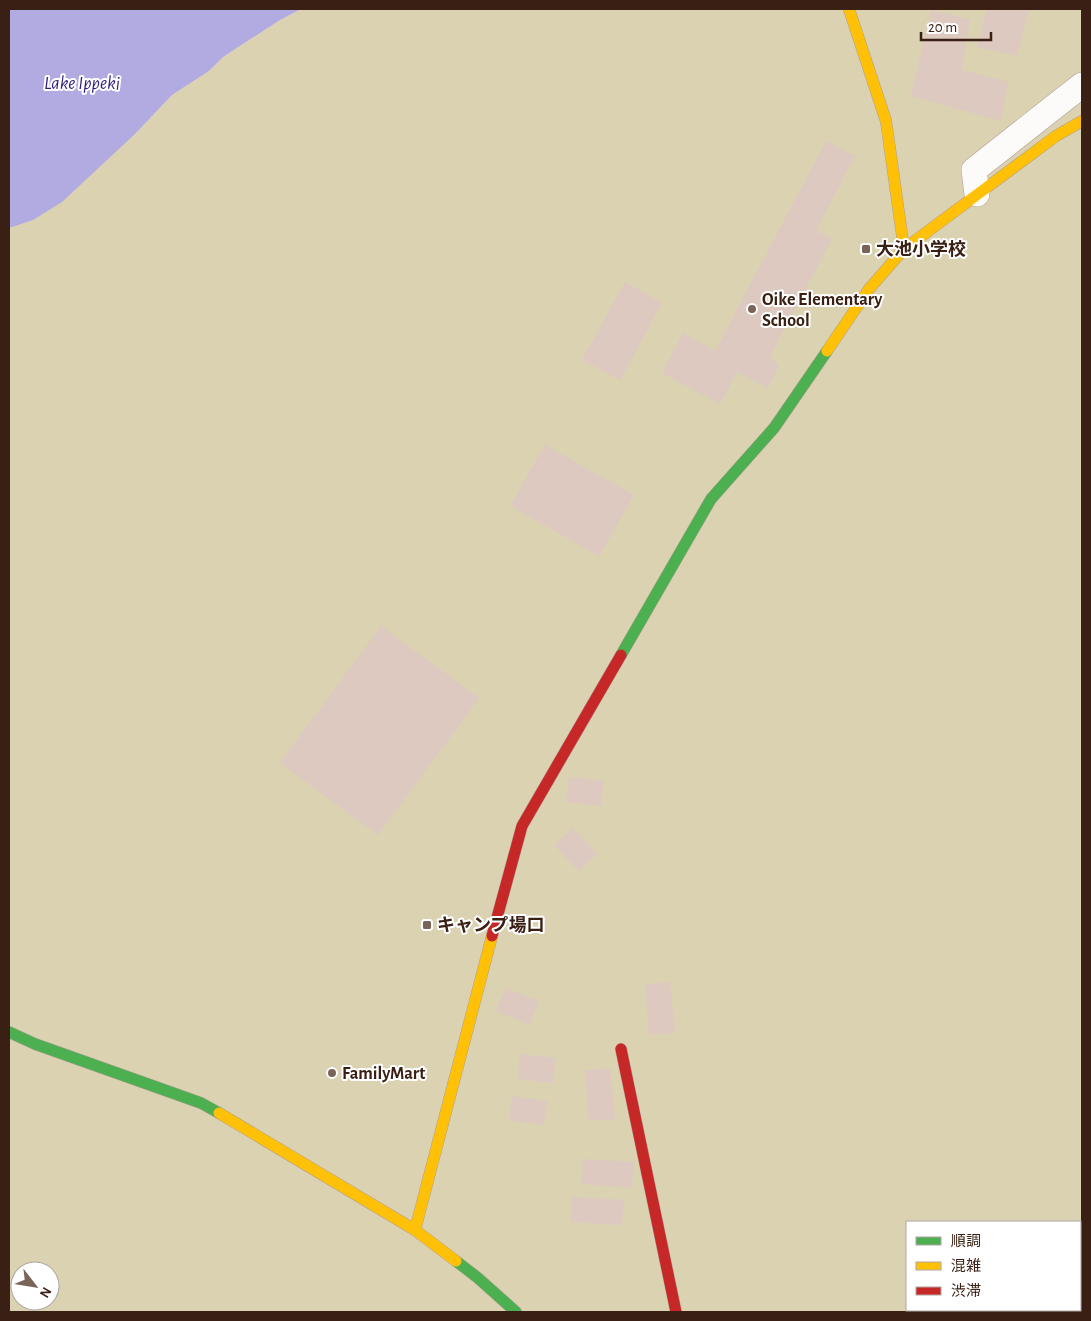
<svg xmlns="http://www.w3.org/2000/svg" width="1091" height="1321" font-family="'Alegreya Sans','Noto Sans JP',sans-serif">
	<style>
		.green { fill: #dad2b1; fill-rule: evenodd }
		.water { fill: #b2abe1 }
		.building { fill: #dec9c1 }
		.lines { fill: none; stroke-linecap: round; stroke-linejoin: round }
		.street-casing { stroke: #b19e95; stroke-width: 26 }
		.fast-casing { stroke: #b19e95; stroke-width: 12 }
		.slow-casing { stroke: #b19e95; stroke-width: 12 }
		.jam-casing { stroke: #b19e95; stroke-width: 12 }
		.street { stroke: #fdfbfa; stroke-width: 25 }
		.fast { stroke: #4caf50; stroke-width: 11 }
		.slow { stroke: #ffc107; stroke-width: 11 }
		.jam { stroke: #c62828; stroke-width: 11 }
		.poi-dot { fill: #7a645a; stroke: #fff; stroke-width: 2 }
		.labels { text-anchor: middle; stroke-width: 4; stroke-linejoin: round; paint-order: stroke }
		.poi-label { font-size: 18px; font-weight: bold; fill: #3a2014; stroke: #fff; text-anchor: start }
		.water-label { font-size: 19px; font-style: italic; fill: #321e7a; stroke: #fff }
	</style>
	<rect width="100%" height="100%" fill="#f2e2db"/>
	<path class="green" d="M 301,9 L 1082,9 L 1082,1312 L 9,1312 L 9,228 L 136,133 L 172,95 L 209,71 L 223,57 L 280,20 ZM 907,1222 L 1080,1222 L 1080,1310 L 907,1310 ZM 20,1271 L 50,1271 L 50,1301 L 20,1301 Z"/>
	<path class="water" d="M 9,9 L 301,9 L 280,20 L 223,57 L 209,71 L 172,95 L 136,133 L 62,202 L 33,220 L 9,228 Z"/>
	<g class="building">
		<path d="M 986,9 L 1029,9 L 1017,56 L 977,47 Z"/>
		<path d="M 931,10 L 970,19 L 962,70 L 1008,82 L 1001,121 L 911,96 Z"/>
		<path d="M 826,141 L 855,156 L 816,230 L 832,239 L 770,356 L 779,366 L 768,388 L 737,372 L 720,404 L 662,373 L 683,333 L 715,351 Z"/>
		<path d="M 625,282 L 662,303 L 620,380 L 582,360 Z"/>
		<path d="M 545,445 L 634,495 L 599,556 L 510,506 Z"/>
		<path d="M 381,626 L 479,698 L 378,835 L 280,763 Z"/>
		<path d="M 569,777 L 604,781 L 601,806 L 566,802 Z"/>
		<path d="M 573,828 L 597,854 L 579,871 L 554,845 Z"/>
		<path d="M 670,982 L 675,1033 L 649,1035 L 645,984 Z"/>
		<path d="M 506,988 L 539,1001 L 529,1025 L 496,1011 Z"/>
		<path d="M 520,1054 L 556,1058 L 553,1083 L 517,1079 Z"/>
		<path d="M 610,1068 L 615,1119 L 589,1121 L 585,1070 Z"/>
		<path d="M 512,1096 L 547,1101 L 544,1125 L 509,1121 Z"/>
		<path d="M 583,1159 L 634,1162 L 632,1188 L 581,1184 Z"/>
		<path d="M 572,1197 L 624,1200 L 622,1225 L 571,1222 Z"/>
	</g>
	<g class="lines">
		<defs>
			<path id="street" d="M 977,194 L 974,170 L 1082,85"/>
			<g id="fast">
				<path d="M 621,655 L 711,499 L 774,428 L 827,351"/>
				<path d="M 9,1032 L 35,1044 L 201,1103 L 219,1113"/>
				<path d="M 456,1261 L 478,1278 L 516,1312"/>
			</g>
			<g id="slow">
				<path d="M 849,9 L 886,121 L 904,249"/>
				<path d="M 827,351 L 869,289 L 904,249 L 1056,136 L 1082,121"/>
				<path d="M 219,1113 L 415,1230 L 456,1261"/>
				<path d="M 415,1230 L 492,936"/>
			</g>
			<g id="jam">
				<path d="M 492,936 L 522,826 L 621,655"/>
				<path d="M 621,1049 L 676,1312"/>
			</g>
		</defs>
		<use href="#street" class="street-casing"/>
		<use href="#fast" class="fast-casing"/>
		<use href="#slow" class="slow-casing"/>
		<use href="#jam" class="jam-casing"/>
		<use href="#street" class="street"/>
		<use href="#fast" class="fast"/>
		<use href="#slow" class="slow"/>
		<use href="#jam" class="jam"/>
	</g>
	<g class="poi-dot">
		<rect x="861" y="244" width="10" height="10" rx="2.5"/>
		<circle cx="752" cy="309" r="5"/>
		<rect x="422" y="920" width="10" height="10" rx="2.5"/>
		<circle cx="332" cy="1073" r="5"/>
	</g>
	<g class="labels">
		<g class="poi-label">
			<text x="876" y="255">大池小学校</text>
			<text x="762" y="305">Oike Elementary<tspan x="762" dy="21">School</tspan></text>
			<text x="437" y="931">キャンプ場口</text>
			<text x="342" y="1079">FamilyMart</text>
		</g>
		<g class="water-label">
			<text x="82" y="89">Lake Ippeki</text>
		</g>
	</g>
	<rect width="1091" height="1321" fill="none" stroke="#3a2014" stroke-width="20"/>
	<rect x="906" y="1221" width="175" height="90" fill="#ffffff" stroke="#b0a6a1"/>
	<rect x="916" y="1237" width="25" height="8" fill="#4caf50" stroke="#b0a6a1"/>
	<text x="951" y="1246" font-size="15" fill="#3a2014">順調</text>
	<rect x="916" y="1262" width="25" height="8" fill="#ffc107" stroke="#b0a6a1"/>
	<text x="951" y="1271" font-size="15" fill="#3a2014">混雑</text>
	<rect x="916" y="1287" width="25" height="8" fill="#c62828" stroke="#b0a6a1"/>
	<text x="951" y="1296" font-size="15" fill="#3a2014">渋滞</text>
	<g transform="translate(35 1286) rotate(121)"><circle r="24" fill="#ffffff" stroke="#b0a6a1"/>
	<path d="M0-4L9 19L0 12L-9 19Z" fill="#7a645a"/>
	<text y="-8" font-size="14" font-weight="bold" text-anchor="middle" fill="#3a2014">N</text>
	</g>
	<path d="M921 32v8h70v-8" fill="none" stroke="#3a2014" stroke-width="2.5"/>
	<text x="928" y="32" font-size="15" fill="#3a2014" stroke="#ffffff" stroke-width="4" paint-order="stroke">20 m</text>
</svg>
